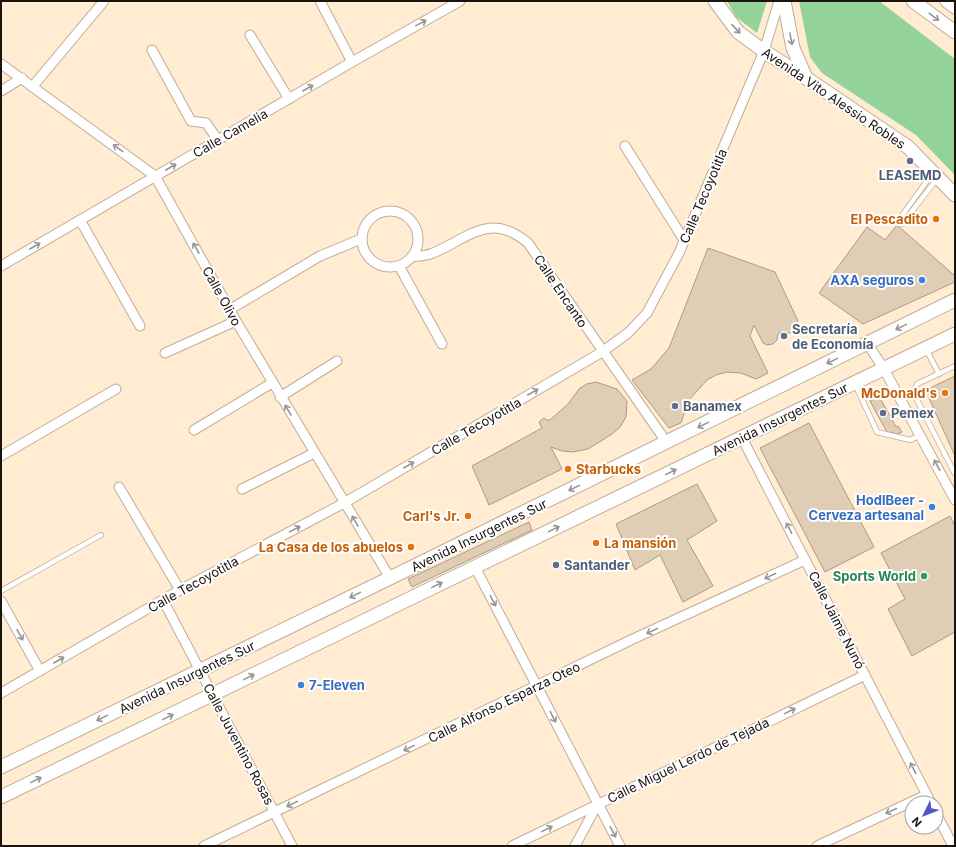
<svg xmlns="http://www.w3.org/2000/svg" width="956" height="847" font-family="Inter,sans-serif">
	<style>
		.green { fill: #93d298 }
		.building { fill: #dfcdb5; stroke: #ac9b84 }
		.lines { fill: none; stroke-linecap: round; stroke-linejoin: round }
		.lane-casing { stroke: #bfad96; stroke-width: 6 }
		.street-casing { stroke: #bfad96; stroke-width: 11 }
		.secondary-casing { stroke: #bfad96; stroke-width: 15 }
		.lane { stroke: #fff; stroke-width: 4.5 }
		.street { stroke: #fff; stroke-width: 9 }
		.secondary { stroke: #fff; stroke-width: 13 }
		.oneway { stroke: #989592 }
		.service-dot { fill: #5c6f8a; stroke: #fff; stroke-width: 1.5 }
		.food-dot { fill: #e8710a; stroke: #fff; stroke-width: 1.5 }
		.shop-dot { fill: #3f7fe0; stroke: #fff; stroke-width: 1.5 }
		.leisure-dot { fill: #2e9e5b; stroke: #fff; stroke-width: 1.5 }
		.labels { text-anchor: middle; stroke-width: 4; stroke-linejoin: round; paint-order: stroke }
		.street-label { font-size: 13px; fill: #1b140c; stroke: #fff }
		.service-label { font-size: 13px; font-weight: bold; fill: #4e5e75; stroke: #fff; text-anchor: start }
		.food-label { font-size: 13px; font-weight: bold; fill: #c56008; stroke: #fff; text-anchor: end }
		.shop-label { font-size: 13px; font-weight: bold; fill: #366cbe; stroke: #fff; text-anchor: end }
		.leisure-label { font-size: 13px; font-weight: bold; fill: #27864d; stroke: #fff; text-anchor: end }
	</style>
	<rect width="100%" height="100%" fill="#ffecd3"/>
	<g class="green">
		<path d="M 727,1 L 767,1 L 757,33 L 736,17 Z"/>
		<path d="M 799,1 L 879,1 L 955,59 L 955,175 L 916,135 L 822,73 L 810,57 Z"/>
	</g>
	<g class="building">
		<path d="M 897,225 L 955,276 L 955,282 L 863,324 L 819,293 L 867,227 L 885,240 Z"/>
		<path d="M 708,248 L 775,272 L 798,321 L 792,332 L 786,334 L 781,332 L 778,334 L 777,340 L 773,344 L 767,345 L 763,343 L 754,325 L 750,336 L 768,373 L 756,379 L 741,373 L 727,372 L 716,375 L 707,380 L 688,401 L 681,423 L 669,428 L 632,380 L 651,369 L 669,348 Z"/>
		<path d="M 955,376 L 955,456 L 928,396 L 931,390 L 930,388 Z"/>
		<path d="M 596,382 L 617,389 L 627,401 L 626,417 L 620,427 L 612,434 L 588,449 L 573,452 L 562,451 L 551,447 L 562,469 L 489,505 L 472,466 L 542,428 L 539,422 L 544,418 L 547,420 L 550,420 L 568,404 L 580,388 L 587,384 Z"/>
		<path d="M 879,396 L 896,427 L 898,426 L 902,432 L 895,435 L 893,432 L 888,434 L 870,401 Z"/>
		<path d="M 809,423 L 874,547 L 825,572 L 760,448 Z"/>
		<path d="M 697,484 L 717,521 L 687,540 L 713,586 L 683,602 L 660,555 L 635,570 L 616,524 Z"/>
		<path d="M 950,516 L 955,526 L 955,632 L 912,656 L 888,609 L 905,599 L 881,553 Z"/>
		<path d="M 529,522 L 532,530 L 412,587 L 408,579 Z"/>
	</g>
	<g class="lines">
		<defs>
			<g id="lane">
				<path d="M 898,221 L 932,174"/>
				<path d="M 902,224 L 937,179"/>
				<path d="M 926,349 L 939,374"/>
				<path d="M 955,366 L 917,384 L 915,390 L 916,398 L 955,474"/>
				<path d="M 855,384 L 877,432 L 910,440 L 921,435"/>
				<path d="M 1,591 L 101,535"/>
			</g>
			<g id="street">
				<path d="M 320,1 L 352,62"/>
				<path d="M 250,35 L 289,99"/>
				<path d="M 152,50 L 191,121 L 206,123 L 218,140"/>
				<path d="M 1,64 L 155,176 L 236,321 L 390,578"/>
				<path d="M 33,86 L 104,1"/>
				<path d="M 1,91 L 22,78"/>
				<path d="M 625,146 L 684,240"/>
				<circle cx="390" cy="239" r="28"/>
				<path d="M 80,220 L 140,326"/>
				<path d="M 412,257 C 419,256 427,256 433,253 C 469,238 490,211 528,243 L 667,443"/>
				<path d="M 1,266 L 352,62 L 460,1"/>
				<path d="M 399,266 L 442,344"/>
				<path d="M 229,310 L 320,256 L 361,239"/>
				<path d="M 867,343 L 884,369 L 955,500"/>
				<path d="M 165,353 L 236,321"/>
				<path d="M 280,397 L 337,361"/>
				<path d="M 194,430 L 272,383"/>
				<path d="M 742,438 L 931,803"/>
				<path d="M 1,456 L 116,389"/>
				<path d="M 119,487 L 180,590"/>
				<path d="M 242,489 L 314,453"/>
				<path d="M 475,567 L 620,846"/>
				<path d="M 163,600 L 292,846"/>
				<path d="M 1,601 L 40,671"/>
				<path d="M 1,693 L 180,590 L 344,503 L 602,352 L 628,333 L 647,313 L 679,253 L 764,51 L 779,1"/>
				<path d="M 936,813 L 953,846"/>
				<path d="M 204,846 L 633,639 L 805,560"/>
				<path d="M 512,846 L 865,675"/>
				<path d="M 575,846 L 598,803"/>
				<path d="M 817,846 L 926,795"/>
			</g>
			<g id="secondary">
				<path d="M 715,1 L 738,32 L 764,51 L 806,78 L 908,147 L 955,195"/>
				<path d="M 784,1 L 793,48 L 806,78"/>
				<path d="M 913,1 L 955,32"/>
				<path d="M 947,1 L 955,7"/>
				<path d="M 1,767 L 390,578 L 955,300"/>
				<path d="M 1,797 L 955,334"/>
			</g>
		</defs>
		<use href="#lane" class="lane-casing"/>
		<use href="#street" class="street-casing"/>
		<use href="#secondary" class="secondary-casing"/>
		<use href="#lane" class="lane"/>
		<use href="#street" class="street"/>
		<use href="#secondary" class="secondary"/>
	</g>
	<defs><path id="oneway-shaft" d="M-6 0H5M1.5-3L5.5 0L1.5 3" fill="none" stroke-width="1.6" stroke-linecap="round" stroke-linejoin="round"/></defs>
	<g class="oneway">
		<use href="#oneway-shaft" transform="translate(934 17) rotate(36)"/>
		<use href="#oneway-shaft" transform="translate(421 23) rotate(-29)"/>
		<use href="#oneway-shaft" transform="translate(736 29) rotate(47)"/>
		<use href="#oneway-shaft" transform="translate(791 39) rotate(79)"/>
		<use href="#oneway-shaft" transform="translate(308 88) rotate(-30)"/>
		<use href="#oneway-shaft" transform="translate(118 148) rotate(-144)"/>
		<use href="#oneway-shaft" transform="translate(171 167) rotate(-30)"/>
		<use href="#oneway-shaft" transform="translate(35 246) rotate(-30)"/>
		<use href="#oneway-shaft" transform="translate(196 248) rotate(-119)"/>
		<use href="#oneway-shaft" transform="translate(901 327) rotate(154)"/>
		<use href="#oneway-shaft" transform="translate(832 361) rotate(154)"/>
		<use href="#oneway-shaft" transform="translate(533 392) rotate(-30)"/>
		<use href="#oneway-shaft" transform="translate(288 410) rotate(-121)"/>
		<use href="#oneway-shaft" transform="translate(703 425) rotate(154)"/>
		<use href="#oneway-shaft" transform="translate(409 465) rotate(-30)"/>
		<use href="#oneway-shaft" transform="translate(937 465) rotate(-118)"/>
		<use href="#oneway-shaft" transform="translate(671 472) rotate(-26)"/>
		<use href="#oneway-shaft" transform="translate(574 488) rotate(154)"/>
		<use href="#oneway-shaft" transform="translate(355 521) rotate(-121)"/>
		<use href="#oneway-shaft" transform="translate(789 528) rotate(-117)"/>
		<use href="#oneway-shaft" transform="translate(295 529) rotate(-28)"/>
		<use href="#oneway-shaft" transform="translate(554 529) rotate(-26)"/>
		<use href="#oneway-shaft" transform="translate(770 576) rotate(155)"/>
		<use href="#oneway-shaft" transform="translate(437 585) rotate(-26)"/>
		<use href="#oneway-shaft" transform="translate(355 595) rotate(154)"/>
		<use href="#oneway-shaft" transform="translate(493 601) rotate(63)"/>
		<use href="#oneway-shaft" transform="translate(652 631) rotate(155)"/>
		<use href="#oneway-shaft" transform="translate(20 635) rotate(61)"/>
		<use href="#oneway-shaft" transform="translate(59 660) rotate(-30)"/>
		<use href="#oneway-shaft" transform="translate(249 677) rotate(-26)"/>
		<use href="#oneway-shaft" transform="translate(790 711) rotate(-26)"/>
		<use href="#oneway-shaft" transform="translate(168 717) rotate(-26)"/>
		<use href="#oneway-shaft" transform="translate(553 717) rotate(63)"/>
		<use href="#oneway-shaft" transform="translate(102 718) rotate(154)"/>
		<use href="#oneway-shaft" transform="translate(409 748) rotate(154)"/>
		<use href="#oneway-shaft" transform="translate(913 768) rotate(-117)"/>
		<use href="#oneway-shaft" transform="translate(36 780) rotate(-26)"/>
		<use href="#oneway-shaft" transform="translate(292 804) rotate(154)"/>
		<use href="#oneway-shaft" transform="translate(891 811) rotate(155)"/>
		<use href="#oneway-shaft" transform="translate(547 829) rotate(-26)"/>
		<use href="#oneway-shaft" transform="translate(613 832) rotate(62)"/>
	</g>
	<g class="service-dot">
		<circle cx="910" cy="161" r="4"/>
		<circle cx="784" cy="336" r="4"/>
		<circle cx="675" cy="406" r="4"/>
		<circle cx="883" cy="413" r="4"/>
		<circle cx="556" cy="565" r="4"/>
	</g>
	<g class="food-dot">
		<circle cx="936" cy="219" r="4"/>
		<circle cx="945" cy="393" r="4"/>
		<circle cx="568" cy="469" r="4"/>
		<circle cx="468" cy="516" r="4"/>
		<circle cx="596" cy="543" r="4"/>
		<circle cx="411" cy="547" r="4"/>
	</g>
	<g class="shop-dot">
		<circle cx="922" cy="280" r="4"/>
		<circle cx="932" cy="507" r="4"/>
		<circle cx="301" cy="685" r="4"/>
	</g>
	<circle class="leisure-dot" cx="924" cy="576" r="4"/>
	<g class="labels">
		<g class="street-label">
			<text transform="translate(834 98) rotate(34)" y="5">Avenida Vito Alessio Robles</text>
			<text transform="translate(230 133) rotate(-30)" y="5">Calle Camelia</text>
			<text transform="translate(703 196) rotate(-67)" y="5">Calle Tecoyotitla</text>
			<text transform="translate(561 291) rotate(56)" y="5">Calle Encanto</text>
			<text transform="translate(222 296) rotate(61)" y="5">Calle Olivo</text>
			<text transform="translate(780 419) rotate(-26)" y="5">Avenida Insurgentes Sur</text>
			<text transform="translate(476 426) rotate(-30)" y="5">Calle Tecoyotitla</text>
			<text transform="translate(479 535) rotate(-26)" y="5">Avenida Insurgentes Sur</text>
			<text transform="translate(193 584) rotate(-29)" y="5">Calle Tecoyotitla</text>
			<text transform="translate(837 620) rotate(63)" y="5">Calle Jaime Nunó</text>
			<text transform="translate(187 677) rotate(-26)" y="5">Avenida Insurgentes Sur</text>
			<text transform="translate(504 702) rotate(-26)" y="5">Calle Alfonso Esparza Oteo</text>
			<text transform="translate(239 744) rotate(62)" y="5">Calle Juventino Rosas</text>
			<text transform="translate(688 760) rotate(-26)" y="5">Calle Miguel Lerdo de Tejada</text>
		</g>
		<g class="service-label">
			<text x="910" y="180" text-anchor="middle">LEASEMD</text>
			<text x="792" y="334">Secretaría<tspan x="792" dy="15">de Economía</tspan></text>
			<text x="683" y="411">Banamex</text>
			<text x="891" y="418">Pemex</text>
			<text x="564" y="570">Santander</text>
		</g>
		<g class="food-label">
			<text x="928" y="224">El Pescadito</text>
			<text x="937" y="398">McDonald's</text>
			<text x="576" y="474" text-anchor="start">Starbucks</text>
			<text x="460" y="521">Carl's Jr.</text>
			<text x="604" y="548" text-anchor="start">La mansión</text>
			<text x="403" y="552">La Casa de los abuelos</text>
		</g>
		<g class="shop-label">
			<text x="914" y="285">AXA seguros</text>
			<text x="924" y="505">HodlBeer -<tspan x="924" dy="15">Cerveza artesanal</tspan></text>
			<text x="309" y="690" text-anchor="start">7-Eleven</text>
		</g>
		<g class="leisure-label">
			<text x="916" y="581">Sports World</text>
		</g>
	</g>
	<rect width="956" height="847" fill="none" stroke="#1b140c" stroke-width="4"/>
	<g transform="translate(924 815) rotate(227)"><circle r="19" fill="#ffffff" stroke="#a4a19e"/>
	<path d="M0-3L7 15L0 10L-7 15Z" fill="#5154cb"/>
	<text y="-6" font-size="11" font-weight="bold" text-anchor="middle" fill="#1b140c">N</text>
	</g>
</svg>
